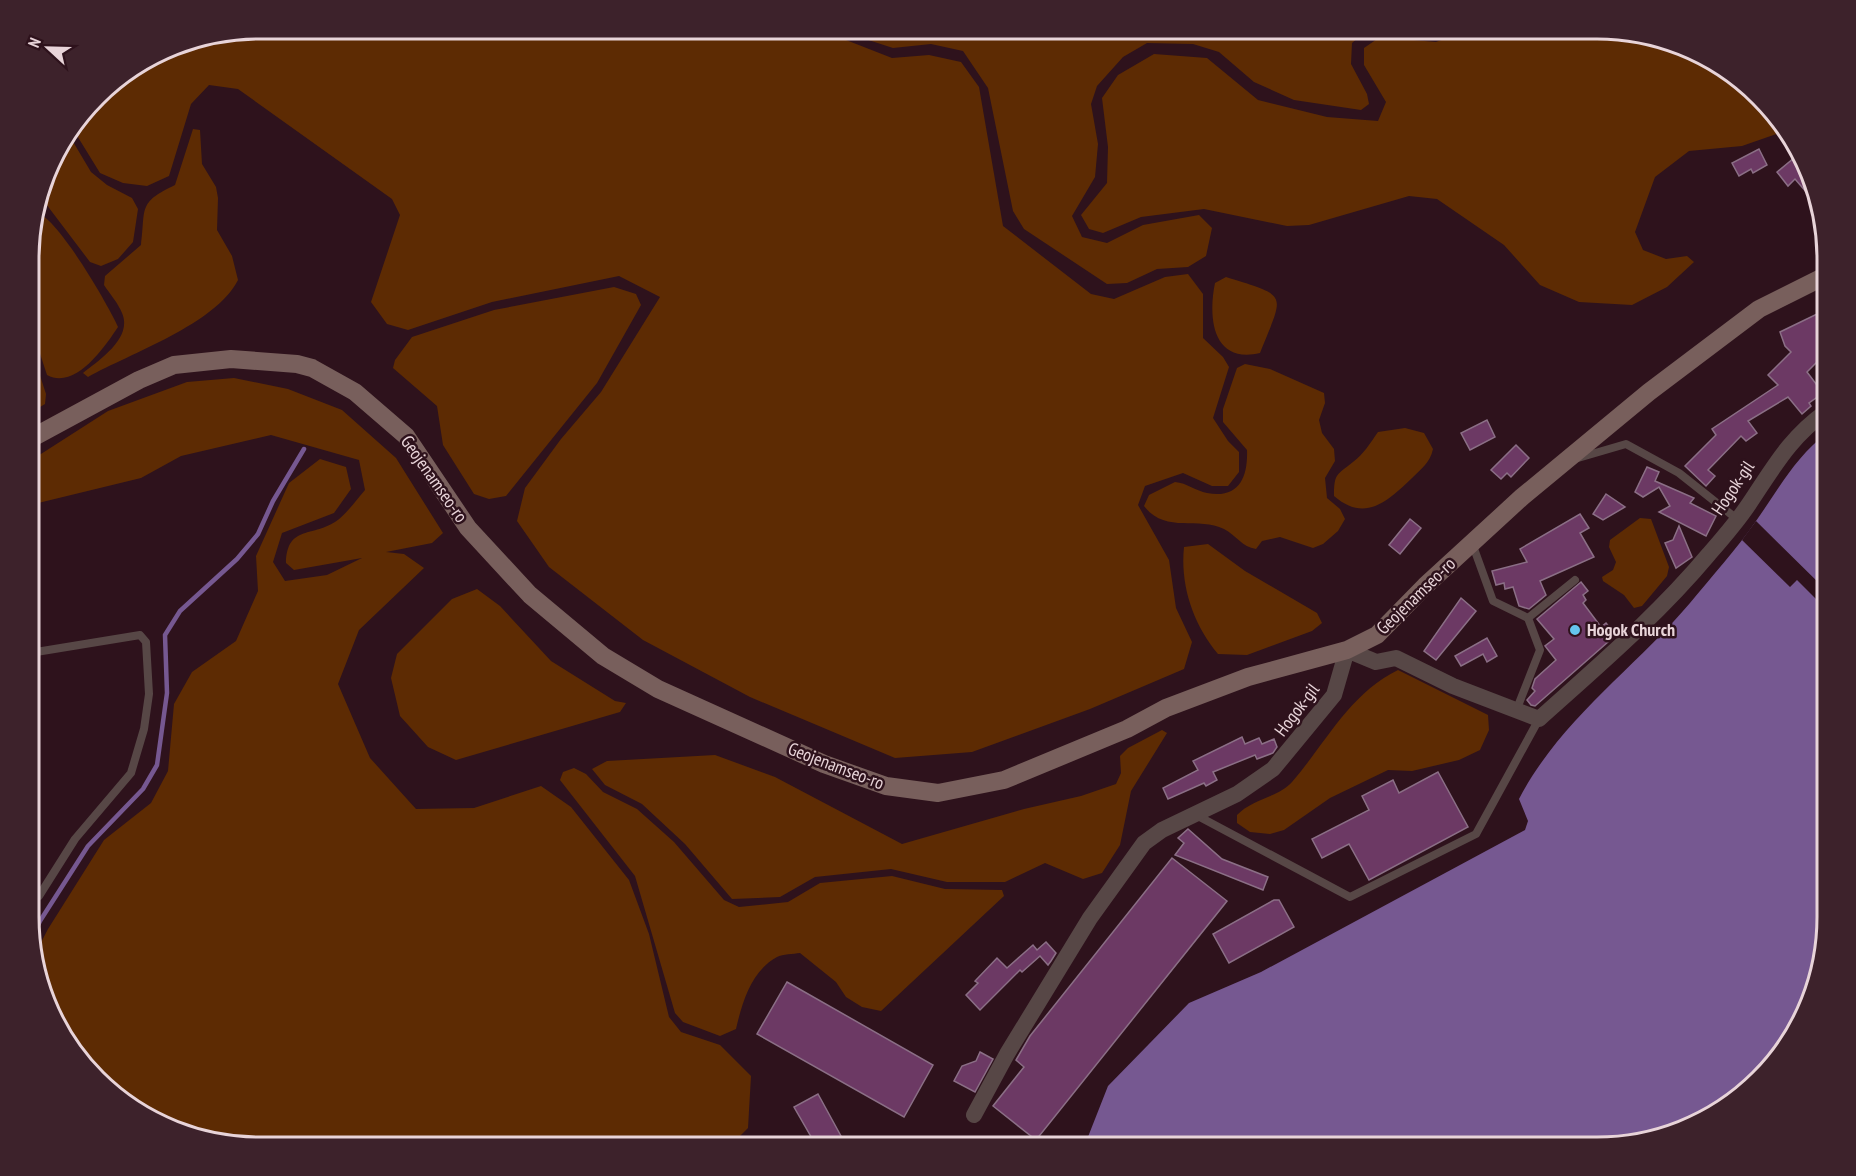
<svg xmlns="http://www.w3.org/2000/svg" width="1856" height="1176" font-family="'PT Sans Narrow',sans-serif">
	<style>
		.green { fill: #5d2b03 }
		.water { fill: #765891 }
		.pier { fill: #2e121c }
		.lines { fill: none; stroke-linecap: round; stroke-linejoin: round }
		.stream { stroke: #765891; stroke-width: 4.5 }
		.building { fill: #6c3964; stroke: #8b6f86; stroke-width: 1.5 }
		.service { stroke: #574746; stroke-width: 8 }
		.minor { stroke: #574746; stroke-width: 16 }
		.secondary { stroke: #785f5c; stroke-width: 18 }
		.poi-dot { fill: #65c5ee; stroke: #2e121c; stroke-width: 2 }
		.labels { text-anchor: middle; stroke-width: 5; stroke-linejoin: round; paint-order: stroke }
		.street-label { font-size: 18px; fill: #e8d4d9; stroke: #2e121c }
		.poi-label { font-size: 18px; font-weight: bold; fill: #e8d4d9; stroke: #2e121c; text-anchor: start }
		.rim { fill: none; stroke: #e8d4d9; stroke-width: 3 }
	</style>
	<rect width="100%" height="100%" fill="#2e121c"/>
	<g class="green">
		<path d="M 259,29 L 839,29 L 846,40 L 892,58 L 929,55 L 961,62 L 979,87 L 1003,226 L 1091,294 L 1114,299 L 1165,277 L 1188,274 L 1203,294 L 1203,338 L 1223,357 L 1229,367 L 1213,418 L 1228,441 L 1239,452 L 1239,472 L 1228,486 L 1212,486 L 1183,473 L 1145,486 L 1138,505 L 1169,560 L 1176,608 L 1192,642 L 1184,669 L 1090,709 L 972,752 L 895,758 L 750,697 L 643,640 L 549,567 L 517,521 L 525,488 L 561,439 L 601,392 L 660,297 L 619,276 L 492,302 L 408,330 L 387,324 L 371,302 L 400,215 L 392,199 L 238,89 L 209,85 L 191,104 L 169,176 L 147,186 L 123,183 L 100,173 L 76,134 L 77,124 L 107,86 L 171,46 Z"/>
		<path d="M 849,29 L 985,29 L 1016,40 L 1058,38 L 1069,29 L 1368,29 L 1352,43 L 1351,64 L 1367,94 L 1369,104 L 1361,110 L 1294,100 L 1254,82 L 1219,52 L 1193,44 L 1147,43 L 1123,57 L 1097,86 L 1091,104 L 1098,144 L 1095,177 L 1072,216 L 1082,237 L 1107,243 L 1143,225 L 1199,215 L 1212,228 L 1206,256 L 1188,267 L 1157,269 L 1127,283 L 1107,284 L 1024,229 L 1013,211 L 988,88 L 963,51 L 931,44 L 893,48 L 853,35 Z"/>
		<path d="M 1471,29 L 1598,29 L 1671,41 L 1725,67 L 1785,131 L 1742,146 L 1689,151 L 1655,177 L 1635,232 L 1643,250 L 1666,259 L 1687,256 L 1694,262 L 1667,287 L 1632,305 L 1579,302 L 1540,285 L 1504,245 L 1437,199 L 1409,196 L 1309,225 L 1287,226 L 1204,209 L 1141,217 L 1103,233 L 1089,229 L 1081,215 L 1107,183 L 1108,147 L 1102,98 L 1118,75 L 1154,54 L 1207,58 L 1258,100 L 1327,117 L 1378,121 L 1386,102 L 1364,65 L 1364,48 L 1380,37 L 1436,42 Z"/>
		<path d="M 193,129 L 200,130 L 202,164 L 216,187 L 218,198 L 217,230 L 232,256 L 238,280 C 216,324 131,353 88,377 L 83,373 C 99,360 133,338 122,313 C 118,303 110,294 104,285 L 105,276 L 141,245 C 146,208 137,203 175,185 Z"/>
		<path d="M 69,135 L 91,172 L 107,185 L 132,198 L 138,209 L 133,242 L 118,259 L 101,266 L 90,262 L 40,196 L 52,157 Z"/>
		<path d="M 36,212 C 58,218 107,303 118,327 C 104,348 75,390 47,375 L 30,323 L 30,229 Z"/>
		<path d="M 1226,277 C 1290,297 1284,292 1260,353 C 1212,364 1208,317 1215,283 Z"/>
		<path d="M 614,287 L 636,294 L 641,305 L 597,383 L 506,496 L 489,499 L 474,494 L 443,445 L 437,406 L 393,368 L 395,360 L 412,337 L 494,310 Z"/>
		<path d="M 30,345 L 46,394 L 45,404 L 30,413 Z"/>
		<path d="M 1245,364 L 1270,369 L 1324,393 L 1325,403 L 1319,420 L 1322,433 L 1334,449 L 1335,461 L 1325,478 L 1327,498 L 1340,509 L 1345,519 L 1338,531 L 1323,544 L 1313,548 L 1280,537 L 1262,541 L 1256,549 C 1242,547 1236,535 1224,529 C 1198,516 1165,534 1144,506 L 1149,495 L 1175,482 C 1187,483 1196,491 1207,493 C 1239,499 1248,477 1247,450 L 1223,422 L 1223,409 L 1237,368 Z"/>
		<path d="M 234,378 L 288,389 L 342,410 L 396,458 L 443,533 L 432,543 L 386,552 L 404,554 L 424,568 L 359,630 L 338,684 L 370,758 L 416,809 L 474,808 L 541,786 L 571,807 L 629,880 L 649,934 L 669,1017 L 681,1032 L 720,1045 L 751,1076 L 748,1128 L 729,1147 L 258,1147 L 185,1135 L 131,1109 L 67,1045 L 34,956 L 48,929 L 104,840 L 151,803 L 168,771 L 174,704 L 192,672 L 236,641 L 258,591 L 256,556 L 289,483 L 320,459 L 346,467 L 351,489 L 334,513 L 282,533 L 273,562 L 285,581 L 327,575 L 362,558 L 294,570 L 286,563 C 287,526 311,537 335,522 C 346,515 356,500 365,490 L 359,460 L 271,435 L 181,456 L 141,478 L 30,505 L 30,461 L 108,411 L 187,382 Z"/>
		<path d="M 1405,428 L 1424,433 L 1433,449 C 1430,463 1421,469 1411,479 C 1388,501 1365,523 1334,496 C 1334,473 1337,475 1353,462 C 1363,455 1371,442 1378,432 Z"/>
		<path d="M 1640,518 L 1651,519 L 1669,567 L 1667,576 L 1642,606 L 1634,608 L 1624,595 L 1603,581 L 1602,577 L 1613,570 L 1616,562 L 1609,547 L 1610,540 Z"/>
		<path d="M 1208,544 L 1245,571 L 1317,613 L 1322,623 L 1312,631 L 1247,655 L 1218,654 C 1193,624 1180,585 1184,547 Z"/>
		<path d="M 477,589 L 500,606 L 551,661 L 615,701 L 626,703 L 620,712 L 456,760 L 428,747 L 400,716 L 391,678 L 397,654 L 452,599 Z"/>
		<path d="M 1398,670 L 1488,715 L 1489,730 L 1480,750 L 1459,760 L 1412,771 L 1388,770 L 1330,798 L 1284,830 L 1270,834 L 1250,832 L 1237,823 L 1237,815 C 1252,799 1279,797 1292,782 C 1325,744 1350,693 1398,670 Z"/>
		<path d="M 1162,730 L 1167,733 L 1131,791 L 1120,845 L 1102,873 L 1083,879 L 1045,863 L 1005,882 L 947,882 L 891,869 L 815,877 L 780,897 L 732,899 L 685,844 L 642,804 L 605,785 L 592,769 L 607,761 L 715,755 L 775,777 L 902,844 L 1024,809 L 1081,796 L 1116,784 L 1121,773 L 1120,756 L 1128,748 Z"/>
		<path d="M 574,768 L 586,774 L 603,792 L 637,809 L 674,842 L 724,900 L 739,907 L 788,902 L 820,883 L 892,876 L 945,889 L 1002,890 L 1004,896 L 881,1011 L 862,1007 L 846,997 L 836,982 L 800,953 C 793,954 783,954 777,957 C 751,971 742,1003 736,1029 L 720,1036 L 683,1022 L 675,1013 L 635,876 L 560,780 L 563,772 Z"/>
	</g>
	<path class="water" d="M 1827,433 L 1827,932 L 1815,991 L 1789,1045 L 1712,1117 L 1612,1147 L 1084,1147 L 1108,1086 L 1189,1003 L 1261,972 L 1525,830 L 1528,821 L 1519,799 C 1560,720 1634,669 1690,603 C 1712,576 1736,550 1756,521 C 1778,490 1796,456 1827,433 Z"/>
	<path class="pier" d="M 1756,521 L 1827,591 L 1827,610 L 1797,580 L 1790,587 L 1742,540 Z"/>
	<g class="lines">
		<path class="stream" d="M 30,942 L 40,921 L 88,846 L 143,789 L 157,765 L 167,693 L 165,635 L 180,611 L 237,559 L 258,534 L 273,501 L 304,449"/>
	</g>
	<g class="building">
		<path d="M 1759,149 L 1767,165 L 1753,173 L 1751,169 L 1739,176 L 1732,163 Z"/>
		<path d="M 1800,153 L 1806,174 L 1814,201 L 1795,179 L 1788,186 L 1777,172 Z"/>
		<path d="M 1817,314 L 1827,335 L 1827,356 L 1820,359 L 1807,372 L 1823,393 L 1809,403 L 1811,406 L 1802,414 L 1788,397 L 1748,421 L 1757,433 L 1746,441 L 1741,436 L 1708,470 L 1715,476 L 1706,486 L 1685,466 L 1716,435 L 1712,429 L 1778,385 L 1768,375 L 1791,352 L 1785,346 L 1780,332 Z"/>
		<path d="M 1487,420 L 1495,437 L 1470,450 L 1461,433 Z"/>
		<path d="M 1516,445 L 1529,458 L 1511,477 L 1507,473 L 1501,479 L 1491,470 Z"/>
		<path d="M 1647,467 L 1659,472 L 1655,481 L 1694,498 L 1690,503 L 1716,516 L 1706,536 L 1659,512 L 1670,506 L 1659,487 L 1643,497 L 1635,492 Z"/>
		<path d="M 1606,494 L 1625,507 L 1603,520 L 1593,514 Z"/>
		<path d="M 1580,514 L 1589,528 L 1580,533 L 1594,557 L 1540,581 L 1546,595 L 1529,609 L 1519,606 L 1513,587 L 1505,589 L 1504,583 L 1496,585 L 1492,571 L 1527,562 L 1520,549 Z"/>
		<path d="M 1410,519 L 1421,528 L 1400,554 L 1389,545 Z"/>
		<path d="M 1679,526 L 1692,557 L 1676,568 L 1665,543 L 1673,540 Z"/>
		<path d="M 1581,582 L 1588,591 L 1583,595 L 1586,600 L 1583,603 L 1601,627 L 1606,623 L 1616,635 L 1535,706 L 1531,705 L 1527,700 L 1535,691 L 1532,688 L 1535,679 L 1556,660 L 1545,646 L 1554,639 L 1537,619 Z"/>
		<path d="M 1461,598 L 1476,611 L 1436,660 L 1424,651 Z"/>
		<path d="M 1487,638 L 1497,656 L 1487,662 L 1483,654 L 1461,666 L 1455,656 Z"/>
		<path d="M 1242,737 L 1245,744 L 1259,738 L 1262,744 L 1274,739 L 1277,747 L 1273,753 L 1257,759 L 1255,755 L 1213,772 L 1217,780 L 1206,786 L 1204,783 L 1168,799 L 1163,788 L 1198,770 L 1193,761 Z"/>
		<path d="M 1438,772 L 1468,827 L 1369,880 L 1349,844 L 1322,858 L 1312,839 L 1369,810 L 1362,796 L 1393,780 L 1399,793 Z"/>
		<path d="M 1188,829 L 1222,859 L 1268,877 L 1263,890 L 1175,855 L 1184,843 L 1178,838 Z"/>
		<path d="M 1172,858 L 1227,901 L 1036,1140 L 993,1106 L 1024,1067 L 1016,1060 L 1030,1036 Z"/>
		<path d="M 1274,900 L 1279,900 L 1294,927 L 1229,963 L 1213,934 Z"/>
		<path d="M 1046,942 L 1056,953 L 1051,961 L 1048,965 L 1040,956 L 1022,972 L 1020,970 L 980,1010 L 966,995 L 978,983 L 975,981 L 997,958 L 1007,968 L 1033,945 L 1037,950 Z"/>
		<path d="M 787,982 L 933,1065 L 904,1117 L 757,1034 Z"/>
		<path d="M 980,1052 L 993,1059 L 975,1092 L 954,1081 L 962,1066 L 976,1061 Z"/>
		<path d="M 818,1094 L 847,1147 L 817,1147 L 794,1107 Z"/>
	</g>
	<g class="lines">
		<g class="service">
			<path d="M 1578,458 L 1626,444 L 1679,473 L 1737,519"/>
			<path d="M 1472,543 L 1493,601 L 1528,618"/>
			<path d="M 30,653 L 140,635 L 146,642 L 149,694 L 144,729 L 131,773 L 75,839 L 39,896 L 30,898"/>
			<path d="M 1516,711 L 1540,650 L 1528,618 L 1575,580"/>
			<path d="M 1196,815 L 1350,897 L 1476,834 L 1539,719"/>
		</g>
		<path class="minor" d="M 974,1115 L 1007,1054 L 1090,918 L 1144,843 L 1162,830 L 1237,794 L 1273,769 L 1334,695 L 1347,650 L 1376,662 L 1396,658 L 1453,686 L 1539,719 C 1598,666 1658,615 1709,554 C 1723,538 1737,522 1749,504 C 1774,467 1789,438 1827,411"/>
		<path class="secondary" d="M 30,439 L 139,380 L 174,365 L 231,359 L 297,364 L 312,368 L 355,392 L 406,436 L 468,528 L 530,595 L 603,656 L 658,689 L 824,764 L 886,786 L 938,793 L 1004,780 L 1127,729 L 1166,708 L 1248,677 L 1347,650 L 1377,635 L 1425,586 L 1522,497 L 1649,392 L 1759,309 L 1827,275"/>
	</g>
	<circle class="poi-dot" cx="1575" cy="630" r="6"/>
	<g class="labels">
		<g class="street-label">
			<text transform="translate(434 479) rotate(55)" y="6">Geojenamseo-ro</text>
			<text transform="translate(1733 488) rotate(-56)" y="6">Hogok-gil</text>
			<text transform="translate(1416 596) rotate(-44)" y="6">Geojenamseo-ro</text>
			<text transform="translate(1297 710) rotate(-53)" y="6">Hogok-gil</text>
			<text transform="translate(836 766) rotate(21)" y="6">Geojenamseo-ro</text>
		</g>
		<g class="poi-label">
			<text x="1587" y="636">Hogok Church</text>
		</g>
	</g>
	<path d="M0 0H1856V1176H0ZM259 39H1597A220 220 0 0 1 1817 259V917A220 220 0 0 1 1597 1137H259A220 220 0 0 1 39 917V259A220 220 0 0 1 259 39Z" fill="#3d222b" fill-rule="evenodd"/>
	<path class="rim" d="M259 39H1597A220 220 0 0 1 1817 259V917A220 220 0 0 1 1597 1137H259A220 220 0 0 1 39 917V259A220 220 0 0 1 259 39Z"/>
	<g transform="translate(48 48) rotate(292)" stroke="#2e121c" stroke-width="4.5" paint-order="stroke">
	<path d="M0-4.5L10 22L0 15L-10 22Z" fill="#e8d4d9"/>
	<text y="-9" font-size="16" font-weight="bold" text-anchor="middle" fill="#e8d4d9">N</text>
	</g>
</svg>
